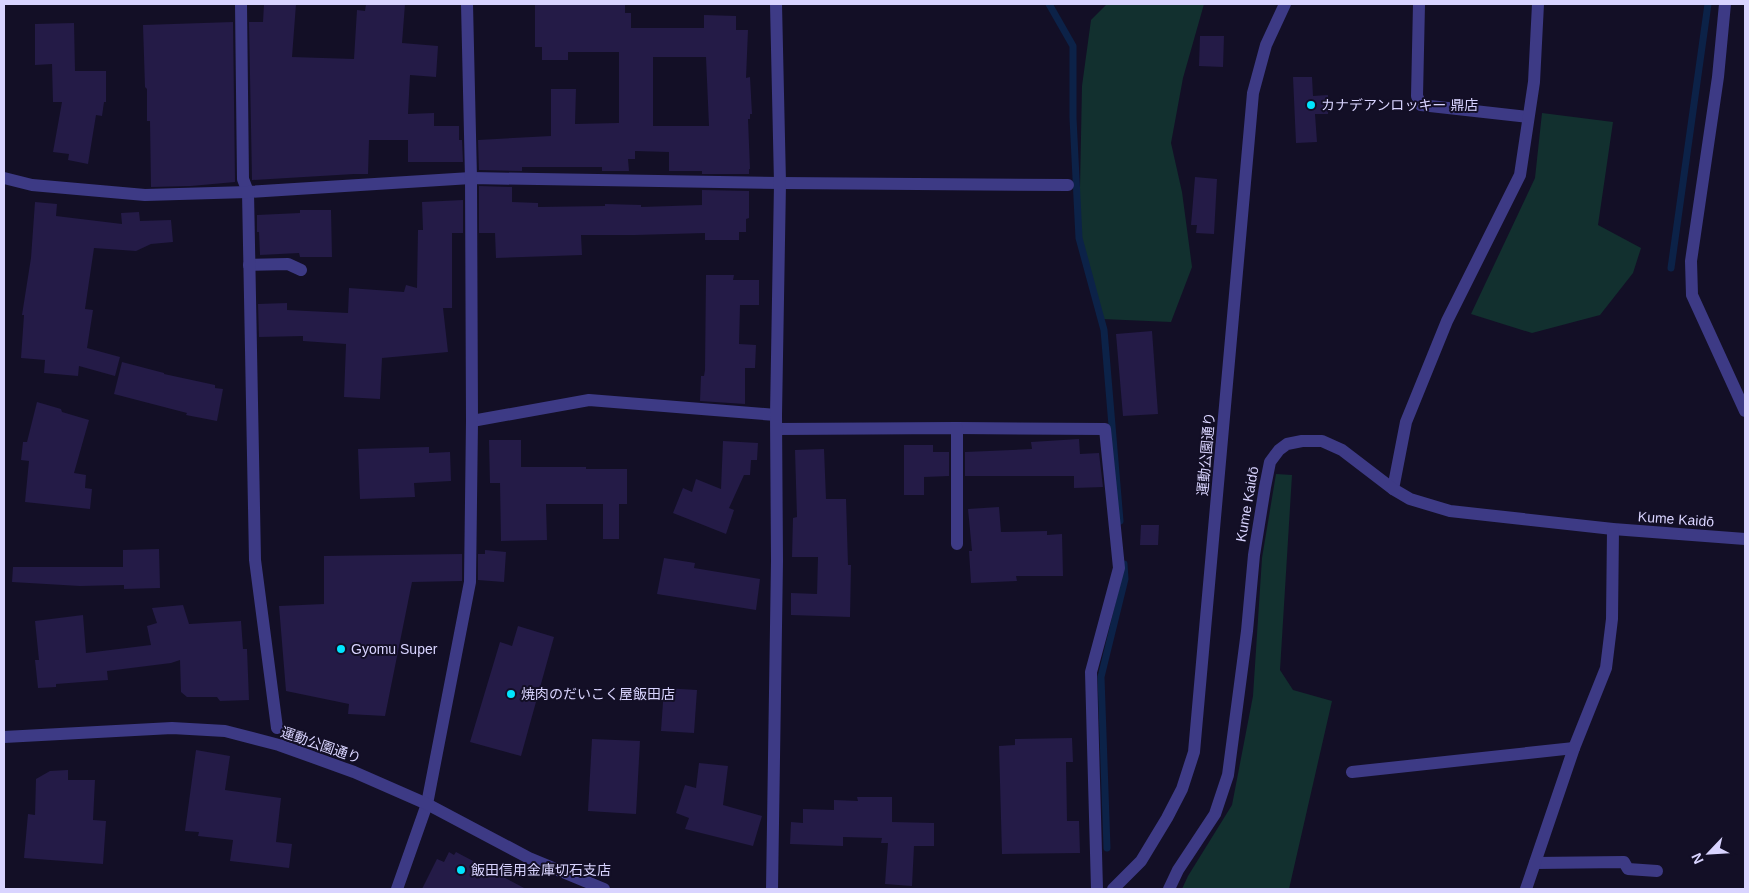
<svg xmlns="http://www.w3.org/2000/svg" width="1749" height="893" font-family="Arial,'Noto Sans JP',sans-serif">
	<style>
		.green { fill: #12302f }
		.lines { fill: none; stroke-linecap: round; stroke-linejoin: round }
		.stream { stroke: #0c2248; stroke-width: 7 }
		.building { fill: #241b47; fill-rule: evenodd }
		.service { stroke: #3d3a85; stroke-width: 12 }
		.minor { stroke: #3d3a85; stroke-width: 12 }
		.tertiary { stroke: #3d3a85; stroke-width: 12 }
		.poi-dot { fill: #00e5ff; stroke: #130f26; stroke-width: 2 }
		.labels { text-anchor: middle; stroke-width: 4; stroke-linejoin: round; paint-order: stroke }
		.poi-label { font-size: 14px; fill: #d9d4ff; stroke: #130f26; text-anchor: start }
		.street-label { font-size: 14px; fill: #d9d4ff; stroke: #130f26 }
	</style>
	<rect width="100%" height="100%" fill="#130f26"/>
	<g class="green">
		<path d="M 1107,4 L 1204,4 L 1183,78 L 1171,143 L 1182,192 L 1192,267 L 1171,322 L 1102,319 L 1079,238 L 1082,86 L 1091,20 Z"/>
		<path d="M 1542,113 L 1613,122 L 1598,225 L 1641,248 L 1633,273 L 1600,315 L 1532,333 L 1471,314 L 1535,178 Z"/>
		<path d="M 1276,474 L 1292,475 L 1280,670 L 1293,690 L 1332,701 L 1289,889 L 1182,889 L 1188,876 L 1232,805 L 1253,696 L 1262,558 Z"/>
	</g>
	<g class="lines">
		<g class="stream">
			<path d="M 1049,4 L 1073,46 L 1073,118 L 1079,238 L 1104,330 L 1120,521"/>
			<path d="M 1671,268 L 1708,4"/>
			<path d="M 1107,848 L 1101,677 L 1125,579 L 1124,564"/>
		</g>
	</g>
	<g class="building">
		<path d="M 264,4 L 296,4 L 292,57 L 354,59 L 357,10 L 365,11 L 366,4 L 405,4 L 402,43 L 438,46 L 436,77 L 410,75 L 408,114 L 434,113 L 434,126 L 459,126 L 459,140 L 462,140 L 463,162 L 408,162 L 408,140 L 369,140 L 368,174 L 354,174 L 252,180 L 249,22 L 263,22 Z"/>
		<path d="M 535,4 L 625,4 L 625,13 L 631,13 L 631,28 L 704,28 L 704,15 L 736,16 L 736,30 L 748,30 L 746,78 L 750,77 L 752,114 L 750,114 L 750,119 L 748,119 L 750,169 L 749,169 L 749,174 L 702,174 L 702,171 L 669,171 L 669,152 L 635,151 L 635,159 L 628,159 L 629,171 L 602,171 L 602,167 L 522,167 L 522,171 L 479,170 L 478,140 L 551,136 L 551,89 L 576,89 L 575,124 L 619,123 L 619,52 L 568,52 L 568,60 L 542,60 L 542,47 L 535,47 ZM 653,57 L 706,57 L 709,126 L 653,126 Z"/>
		<path d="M 233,22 L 235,182 L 191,186 L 151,187 L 150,121 L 147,121 L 147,89 L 145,87 L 143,25 Z"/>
		<path d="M 74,23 L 75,71 L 106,71 L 106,102 L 104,102 L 102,116 L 96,115 L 88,164 L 68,160 L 69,154 L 53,152 L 62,102 L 53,102 L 52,64 L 35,65 L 35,24 Z"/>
		<path d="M 1200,36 L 1224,36 L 1223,67 L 1199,66 Z"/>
		<path d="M 1293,77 L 1312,77 L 1313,96 L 1328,95 L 1328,114 L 1315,114 L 1317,142 L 1296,143 Z"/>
		<path d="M 1195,177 L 1217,179 L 1214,234 L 1196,233 L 1197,225 L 1191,225 Z"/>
		<path d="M 479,186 L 512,187 L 512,202 L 538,203 L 538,207 L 605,206 L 605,204 L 641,205 L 641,207 L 702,205 L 702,190 L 749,191 L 749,218 L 746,219 L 746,232 L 739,232 L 739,240 L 705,240 L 705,233 L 635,235 L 581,235 L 582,255 L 496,258 L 495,233 L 479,233 Z"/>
		<path d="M 463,200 L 463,233 L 452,233 L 452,308 L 443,308 L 448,352 L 382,358 L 380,399 L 344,397 L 346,344 L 303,341 L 303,336 L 259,337 L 258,304 L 287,303 L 287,310 L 348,313 L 349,288 L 404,292 L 406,285 L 417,288 L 418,230 L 423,230 L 422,202 Z"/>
		<path d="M 35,202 L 57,204 L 56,216 L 122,224 L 121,213 L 139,212 L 140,221 L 171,220 L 173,242 L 151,244 L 136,251 L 94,248 L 85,309 L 93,310 L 87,348 L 120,357 L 115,376 L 79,366 L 78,376 L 44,373 L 45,360 L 21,358 L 24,315 L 22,315 L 31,258 Z"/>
		<path d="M 300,210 L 331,210 L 332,257 L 300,257 L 299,253 L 260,255 L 259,232 L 257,232 L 257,215 L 300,213 Z"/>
		<path d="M 706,275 L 734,275 L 733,280 L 759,280 L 759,305 L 740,305 L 739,344 L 756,345 L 755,368 L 745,368 L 745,404 L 700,401 L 701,376 L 704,376 L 705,370 Z"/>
		<path d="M 1152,331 L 1158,414 L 1123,416 L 1116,334 Z"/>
		<path d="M 122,362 L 164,373 L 164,374 L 215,385 L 215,388 L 223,389 L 217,421 L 186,415 L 187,413 L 114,394 Z"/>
		<path d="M 37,402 L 61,409 L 62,412 L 89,420 L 74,473 L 86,475 L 85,488 L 92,489 L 90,509 L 25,502 L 29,461 L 21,460 L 23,442 L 27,442 Z"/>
		<path d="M 1079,439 L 1080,454 L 1099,453 L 1103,487 L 1074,488 L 1074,476 L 965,476 L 965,452 L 1032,449 L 1031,442 Z"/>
		<path d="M 489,440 L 521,440 L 521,467 L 586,467 L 586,469 L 627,469 L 627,504 L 619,504 L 619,539 L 603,539 L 603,504 L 546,504 L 547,540 L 501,541 L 500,483 L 490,483 Z"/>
		<path d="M 723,441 L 758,443 L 757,460 L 751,460 L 750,475 L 744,475 L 729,508 L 734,510 L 726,534 L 673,513 L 683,488 L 692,492 L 696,479 L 721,489 Z"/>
		<path d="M 904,445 L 933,445 L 933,452 L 949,452 L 949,476 L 924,477 L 924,495 L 904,495 Z"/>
		<path d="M 429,447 L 429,453 L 450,452 L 451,481 L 414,483 L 415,497 L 360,499 L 358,449 Z"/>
		<path d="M 824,449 L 826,499 L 846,499 L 848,565 L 851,565 L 850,617 L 791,615 L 791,593 L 817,594 L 818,557 L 792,557 L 793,518 L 797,517 L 795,450 Z"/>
		<path d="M 999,507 L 1001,532 L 1047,531 L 1047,535 L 1062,534 L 1063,576 L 1016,576 L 1017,581 L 971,583 L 969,551 L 972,551 L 968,509 Z"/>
		<path d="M 1141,525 L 1159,525 L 1158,545 L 1140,545 Z"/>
		<path d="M 159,549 L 160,588 L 124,589 L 124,585 L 80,586 L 12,582 L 13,567 L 123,567 L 123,550 Z"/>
		<path d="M 485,550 L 506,552 L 504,582 L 478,580 L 478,554 L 485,554 Z"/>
		<path d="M 462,554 L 462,581 L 412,582 L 385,716 L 348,714 L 349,704 L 286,691 L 279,606 L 324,604 L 324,556 Z"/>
		<path d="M 664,558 L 695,563 L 694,568 L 760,579 L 756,610 L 657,594 Z"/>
		<path d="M 183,605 L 189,624 L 241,621 L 243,649 L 247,649 L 249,700 L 220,701 L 217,697 L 187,697 L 181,692 L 180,660 L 171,663 L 107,671 L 108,680 L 56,684 L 56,687 L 38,688 L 35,660 L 39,660 L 35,621 L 83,615 L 86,653 L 151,645 L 147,626 L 157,623 L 152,608 Z"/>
		<path d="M 518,626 L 554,637 L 521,756 L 470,742 L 500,642 L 512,646 Z"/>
		<path d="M 664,688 L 697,690 L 694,733 L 661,731 Z"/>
		<path d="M 1072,738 L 1073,762 L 1066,762 L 1067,821 L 1079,821 L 1080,853 L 1002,854 L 999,746 L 1015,745 L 1015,739 Z"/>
		<path d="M 592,739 L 640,741 L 636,814 L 588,811 Z"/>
		<path d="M 196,750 L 230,756 L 225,790 L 281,798 L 276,842 L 292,844 L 289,868 L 230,861 L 233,840 L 198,836 L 199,832 L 185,831 Z"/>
		<path d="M 699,763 L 728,766 L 723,805 L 762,816 L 753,846 L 685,829 L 689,818 L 676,813 L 685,785 L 696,788 Z"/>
		<path d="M 68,770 L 68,780 L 95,780 L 93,820 L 106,821 L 103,864 L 24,858 L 28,814 L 35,815 L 36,779 L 50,771 Z"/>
		<path d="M 857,797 L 892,797 L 892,822 L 934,823 L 934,846 L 914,846 L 912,886 L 885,884 L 888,843 L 881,843 L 882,838 L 843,837 L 843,846 L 790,844 L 791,822 L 803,823 L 803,809 L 834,810 L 834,800 L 858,801 Z"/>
		<path d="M 449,852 L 454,855 L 456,852 L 526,889 L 422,889 L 437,859 L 444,862 Z"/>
	</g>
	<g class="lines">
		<g class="service">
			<path d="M 780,183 L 1068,185"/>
			<path d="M 249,265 L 288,264 L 301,270"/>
			<path d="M 472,421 L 589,400 L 776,415"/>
			<path d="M 957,428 L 1105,429 L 1119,568 L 1091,672 L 1097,889"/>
			<path d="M 777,429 L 957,428 L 957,544"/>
			<path d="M 1352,772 L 1574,748"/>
			<path d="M 1535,863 L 1624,862 L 1628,869 L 1657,871"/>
		</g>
		<g class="minor">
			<path d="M 241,4 L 243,179 L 248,192 L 255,560 L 277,728"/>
			<path d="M 1419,4 L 1417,96 L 1421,105 L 1528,117"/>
			<path d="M 1725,4 L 1718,77 L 1691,261 L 1692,295 L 1745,411"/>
			<path d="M 4,178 L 32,185 L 145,195 L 248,192 L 471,178 L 780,183"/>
			<path d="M 1393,489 L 1406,422 L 1447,321 L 1520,175 L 1534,82 L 1538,4"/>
			<path d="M 397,889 L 427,804 L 470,582 L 472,421 L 471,178 L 467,4"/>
			<path d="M 772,889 L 777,561 L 776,415 L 780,183 L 776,4"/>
			<path d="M 1169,889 L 1178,870 L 1215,814 L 1228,775 L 1247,631 L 1254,555 L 1265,487 L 1270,462 L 1279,450 L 1287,444 L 1302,441 L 1322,441 L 1342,450 L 1393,489 L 1410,499 L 1450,511 L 1613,529 L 1745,539"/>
			<path d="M 1526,889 L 1574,748 L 1606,668 L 1612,619 L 1613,529"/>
		</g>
		<g class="tertiary">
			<path d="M 4,737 L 172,728 L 225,731 L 279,745 L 354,772 L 427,804 L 529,858 L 604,889"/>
			<path d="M 1113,889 L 1141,861 L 1167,818 L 1182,789 L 1194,752 L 1253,93 L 1266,45 L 1285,4"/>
		</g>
	</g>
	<g class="poi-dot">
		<circle cx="1311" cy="105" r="5"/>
		<circle cx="341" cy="649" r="5"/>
		<circle cx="511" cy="694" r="5"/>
		<circle cx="461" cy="870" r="5"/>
	</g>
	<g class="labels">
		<g class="poi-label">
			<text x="1321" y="110">カナデアンロッキー 鼎店</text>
			<text x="351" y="654">Gyomu Super</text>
			<text x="521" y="699">焼肉のだいこく屋飯田店</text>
			<text x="471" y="875">飯田信用金庫切石支店</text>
		</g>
		<g class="street-label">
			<text transform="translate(1206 454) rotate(-85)" y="5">運動公園通り</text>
			<text transform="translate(1247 504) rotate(-80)" y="5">Kume Kaidō</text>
			<text transform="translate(1676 519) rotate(4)" y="5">Kume Kaidō</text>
			<text transform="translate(321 745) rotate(19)" y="5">運動公園通り</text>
		</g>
	</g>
	<rect width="1749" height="893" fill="none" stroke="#d9d4ff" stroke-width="10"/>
	<g transform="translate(1709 853) rotate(245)" stroke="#130f26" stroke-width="4" paint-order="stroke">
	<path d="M0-4L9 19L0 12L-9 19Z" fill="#d9d4ff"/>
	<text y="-8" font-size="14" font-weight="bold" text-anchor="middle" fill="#d9d4ff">N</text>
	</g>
</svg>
